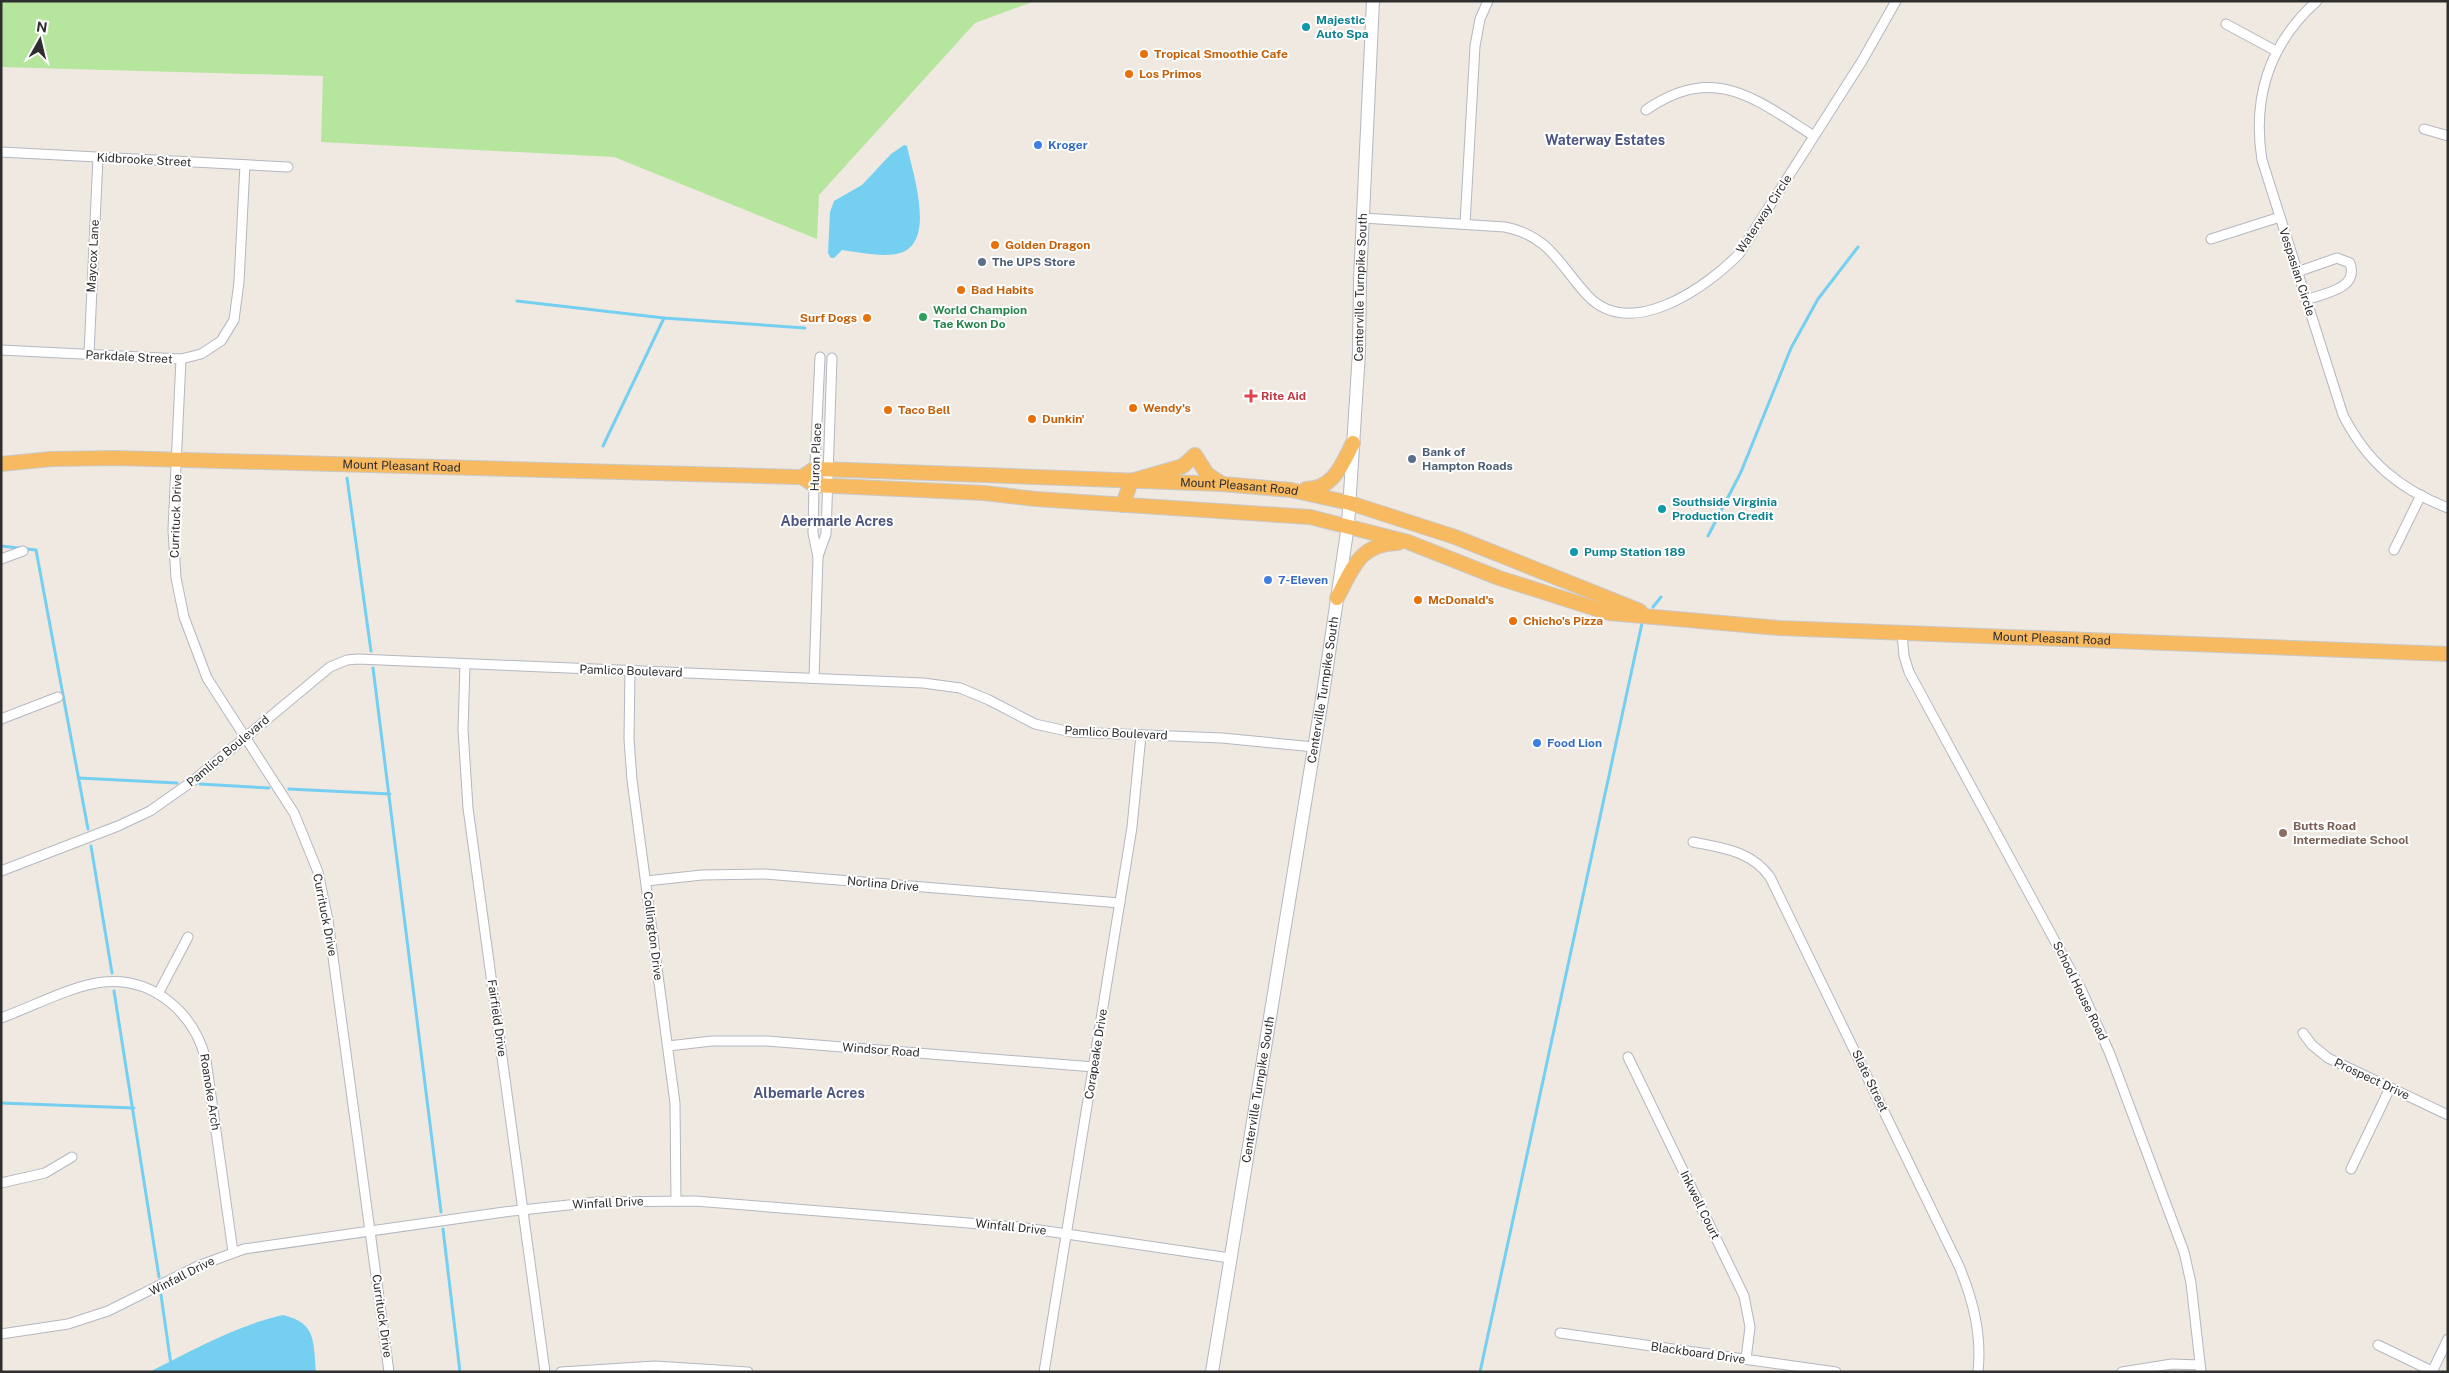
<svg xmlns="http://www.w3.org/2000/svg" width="2449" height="1373" font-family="'Public Sans',sans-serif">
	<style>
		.green { fill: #b6e59e }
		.water { fill: #75cff0 }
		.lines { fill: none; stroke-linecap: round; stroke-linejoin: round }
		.stream { stroke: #75cff0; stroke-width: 3 }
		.minor-casing { stroke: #b4b7c1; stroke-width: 11 }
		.secondary-casing { stroke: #b4b7c1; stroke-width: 14 }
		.trunk-casing { stroke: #c9c9c9; stroke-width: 16 }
		.minor { stroke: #fff; stroke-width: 9 }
		.secondary { stroke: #fff; stroke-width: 12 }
		.trunk { stroke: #f8ba60; stroke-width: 14 }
		.culture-dot { fill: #0f9aa8; stroke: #fff; stroke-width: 2 }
		.food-dot { fill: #e8710a; stroke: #fff; stroke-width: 2 }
		.shop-dot { fill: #3f7fe0; stroke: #fff; stroke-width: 2 }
		.service-dot { fill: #5c6f8a; stroke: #fff; stroke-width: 2 }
		.leisure-dot { fill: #2e9e5b; stroke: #fff; stroke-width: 2 }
		.health-dot { fill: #e0444e; stroke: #fff; stroke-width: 2 }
		.education-dot { fill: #8d6e63; stroke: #fff; stroke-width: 2 }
		.labels { text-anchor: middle; stroke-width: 4; stroke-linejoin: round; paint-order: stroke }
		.culture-label { font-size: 12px; font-weight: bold; fill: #0d838f; stroke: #fff; text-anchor: start }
		.food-label { font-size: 12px; font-weight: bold; fill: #c56008; stroke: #fff; text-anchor: start }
		.shop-label { font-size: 12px; font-weight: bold; fill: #366cbe; stroke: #fff; text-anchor: start }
		.street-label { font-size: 12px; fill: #2e2e2e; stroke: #fff }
		.service-label { font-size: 12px; font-weight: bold; fill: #4e5e75; stroke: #fff; text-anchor: start }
		.leisure-label { font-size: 12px; font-weight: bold; fill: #27864d; stroke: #fff; text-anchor: start }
		.health-label { font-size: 12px; font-weight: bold; fill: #be3a42; stroke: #fff; text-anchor: start }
		.education-label { font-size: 12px; font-weight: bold; fill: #785e54; stroke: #fff; text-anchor: start }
		.neighbourhood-label { font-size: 14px; font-weight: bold; fill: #4d5680; stroke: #fff }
	</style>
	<rect width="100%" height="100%" fill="#efe9e1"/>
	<path class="green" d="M 1,1 L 1035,1 L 975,23 L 819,195 L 817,239 L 614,157 L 321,142 L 323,76 L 1,67 Z"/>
	<g class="water">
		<path d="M 904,145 L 907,146 C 912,171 937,242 900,253 C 883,258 859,252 842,250 L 834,258 L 831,258 L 828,253 L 830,212 L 834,201 L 862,185 L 891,154 Z"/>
		<path d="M 283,1315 C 317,1323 313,1342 316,1372 L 149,1372 C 193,1350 235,1326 283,1315 Z"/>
	</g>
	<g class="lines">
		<g class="stream">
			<path d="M 517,301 L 664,318 L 805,328"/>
			<path d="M 603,446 L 664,318"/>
			<path d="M 347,478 L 371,651"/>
			<path d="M 1708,536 L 1741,472 L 1791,348 L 1818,299 L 1858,247"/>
			<path d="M 1,546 L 36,550 L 88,829"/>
			<path d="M 1653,607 L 1661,597"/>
			<path d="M 373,668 L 441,1212"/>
			<path d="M 79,778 L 177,783"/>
			<path d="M 200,784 L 269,788"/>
			<path d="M 289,789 L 390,794"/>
			<path d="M 91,846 L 112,973"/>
			<path d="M 114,991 L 159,1277"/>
			<path d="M 1,1103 L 134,1108"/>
			<path d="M 443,1229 L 460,1372"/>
			<path d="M 161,1295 L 172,1372"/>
			<path d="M 1480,1372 L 1642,623"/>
		</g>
		<defs>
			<g id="minor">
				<path d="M 2317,1 C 2269,44 2252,97 2262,160 L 2343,415 C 2367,462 2399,489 2448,508"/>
				<path d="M 2226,24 L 2276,51"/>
				<path d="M 1646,110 C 1714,63 1754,98 1814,136"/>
				<path d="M 2424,129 L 2448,136"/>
				<path d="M 1,152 L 288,167"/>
				<path d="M 1363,218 L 1505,227 C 1550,236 1560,266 1588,296 C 1631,341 1707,287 1739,254 L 1862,61 L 1896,1"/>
				<path d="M 1465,224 L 1475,46 L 1480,19 L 1488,1"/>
				<path d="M 2211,239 L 2280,217"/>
				<path d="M 2297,272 L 2337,258 L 2350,263 C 2359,289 2325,293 2306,300"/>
				<path d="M 1,350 L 181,359 L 201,354 L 221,341 L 234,320 L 239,282 L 245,165"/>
				<path d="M 89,354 L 98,157"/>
				<path d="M 181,359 L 173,530 L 176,578 L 184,617 L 207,678 L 294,813 L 318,872 L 328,920 L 389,1372"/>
				<path d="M 2394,550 L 2421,495"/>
				<path d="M 818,556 L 826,534 L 832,358"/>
				<path d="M 1,559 L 23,551"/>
				<path d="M 1902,633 L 1904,656 L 1909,672 L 2082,991 L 2110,1054 L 2184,1252 L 2191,1283 L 2201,1372"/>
				<path d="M 465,664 L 463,730 L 468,808 L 545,1372"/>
				<path d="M 630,671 L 629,739 L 632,780 L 675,1103 L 676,1201"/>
				<path d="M 814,678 L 818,557 L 813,533 L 814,485 L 820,357"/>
				<path d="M 1,719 L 58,697"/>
				<path d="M 1693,842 C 1723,848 1751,851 1770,877 L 1959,1266 C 1973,1300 1982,1334 1978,1372"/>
				<path d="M 1,871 L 118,826 L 150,811 L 194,780 L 330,667 L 347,660 L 358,659 L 923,683 L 960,688 L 989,700 L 1035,724 L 1071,732 L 1222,738 L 1314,747"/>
				<path d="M 646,881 L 702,875 L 765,874 L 1120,903"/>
				<path d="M 158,994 L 188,937"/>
				<path d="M 1,1018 C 32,1007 70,986 103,982 C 154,977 194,1013 206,1060 L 233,1252"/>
				<path d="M 2303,1033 L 2312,1045 L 2328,1058 L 2448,1115"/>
				<path d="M 668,1046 L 712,1041 L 767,1041 L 1094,1067"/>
				<path d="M 1628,1057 L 1744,1296 L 1750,1327 L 1746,1359"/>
				<path d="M 2351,1169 L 2390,1088"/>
				<path d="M 1,1183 L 45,1173 L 72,1157"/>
				<path d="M 1560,1333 L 1836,1372"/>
				<path d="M 1,1334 L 68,1324 L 108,1311 L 198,1266 L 244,1249 L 504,1212 L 596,1202 L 695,1201 L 1019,1227 L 1230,1258"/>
				<path d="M 2378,1345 L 2434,1372"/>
				<path d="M 561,1372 L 655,1366 L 748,1372"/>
				<path d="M 1044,1372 L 1132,827 L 1141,735"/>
				<path d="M 2122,1372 L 2172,1364 L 2200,1365"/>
				<path d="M 2432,1372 L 2448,1339"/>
			</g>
			<g id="secondary">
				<path id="s1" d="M 1212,1372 L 1324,687 L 1348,525 L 1359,352 L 1360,279 L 1373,1"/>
			</g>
			<g id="trunk">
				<path id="s2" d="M 1,464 L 51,459 L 116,458 L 797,477 L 802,477 L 814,485 L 984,493 L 1036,499 L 1310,517 L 1408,542 L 1499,578 L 1609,613 L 1779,628 L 2448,654"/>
				<path id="s3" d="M 802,477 L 814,469 L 849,470 L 1222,484 L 1291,490 L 1350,503 L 1455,537 L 1640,611"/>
				<path d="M 1306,489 C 1334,489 1342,464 1353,443"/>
				<path d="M 1123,505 L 1131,481 L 1183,466 L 1195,455 L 1207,474 L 1222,484"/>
				<path d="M 1337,598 C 1353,568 1359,544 1398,543"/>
			</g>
		</defs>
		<use href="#minor" class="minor-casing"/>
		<use href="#secondary" class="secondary-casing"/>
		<use href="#trunk" class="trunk-casing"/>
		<use href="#minor" class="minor"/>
		<use href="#secondary" class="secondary"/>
		<use href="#trunk" class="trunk"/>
	</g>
	<g class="culture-dot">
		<circle cx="1306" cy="27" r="5"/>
		<circle cx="1662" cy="509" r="5"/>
		<circle cx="1574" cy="552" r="5"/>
	</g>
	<g class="food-dot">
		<circle cx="1144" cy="54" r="5"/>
		<circle cx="1129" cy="74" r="5"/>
		<circle cx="995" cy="245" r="5"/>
		<circle cx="961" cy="290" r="5"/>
		<circle cx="867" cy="318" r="5"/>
		<circle cx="1133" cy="408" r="5"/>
		<circle cx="888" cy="410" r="5"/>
		<circle cx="1032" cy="419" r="5"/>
		<circle cx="1418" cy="600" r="5"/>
		<circle cx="1513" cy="621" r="5"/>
	</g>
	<g class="shop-dot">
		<circle cx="1038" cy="145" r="5"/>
		<circle cx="1268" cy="580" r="5"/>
		<circle cx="1537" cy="743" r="5"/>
	</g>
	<g class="service-dot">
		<circle cx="982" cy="262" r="5"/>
		<circle cx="1412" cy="459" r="5"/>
	</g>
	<circle class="leisure-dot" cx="923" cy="317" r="5"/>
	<path class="health-dot" d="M1248.5 388.5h5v5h5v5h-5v5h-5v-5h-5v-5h5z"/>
	<circle class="education-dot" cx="2283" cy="833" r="5"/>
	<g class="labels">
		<g class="culture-label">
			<text x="1316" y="24">Majestic<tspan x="1316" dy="14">Auto Spa</tspan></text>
			<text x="1672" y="506">Southside Virginia<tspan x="1672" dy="14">Production Credit</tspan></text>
			<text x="1584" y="556">Pump Station 189</text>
		</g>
		<g class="food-label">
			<text x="1154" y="58">Tropical Smoothie Cafe</text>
			<text x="1139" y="78">Los Primos</text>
			<text x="1005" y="249">Golden Dragon</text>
			<text x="971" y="294">Bad Habits</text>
			<text x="857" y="322" text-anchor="end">Surf Dogs</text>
			<text x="1143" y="412">Wendy's</text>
			<text x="898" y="414">Taco Bell</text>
			<text x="1042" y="423">Dunkin'</text>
			<text x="1428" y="604">McDonald's</text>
			<text x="1523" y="625">Chicho's Pizza</text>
		</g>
		<g class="shop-label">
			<text x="1048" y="149">Kroger</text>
			<text x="1278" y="584">7-Eleven</text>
			<text x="1547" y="747">Food Lion</text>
		</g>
		<g class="street-label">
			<text transform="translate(144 160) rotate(3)" y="4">Kidbrooke Street</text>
			<text transform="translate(1764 214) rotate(-57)" y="4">Waterway Circle</text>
			<text transform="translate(93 256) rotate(-87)" y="4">Maycox Lane</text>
			<text transform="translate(2297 272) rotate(72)" y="4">Vespasian Circle</text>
			<text dy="4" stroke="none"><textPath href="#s1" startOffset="1096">Centerville Turnpike South</textPath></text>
			<text transform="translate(129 357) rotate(3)" y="4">Parkdale Street</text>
			<text transform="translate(816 457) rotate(-88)" y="4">Huron Place</text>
			<text dy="4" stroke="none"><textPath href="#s2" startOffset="401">Mount Pleasant Road</textPath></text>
			<text dy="4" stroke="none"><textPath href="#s3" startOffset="440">Mount Pleasant Road</textPath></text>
			<text transform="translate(176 516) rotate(-88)" y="4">Currituck Drive</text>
			<text dy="4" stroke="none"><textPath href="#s2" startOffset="2071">Mount Pleasant Road</textPath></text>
			<text transform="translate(631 671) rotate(2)" y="4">Pamlico Boulevard</text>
			<text dy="4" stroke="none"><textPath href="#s1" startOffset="691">Centerville Turnpike South</textPath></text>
			<text transform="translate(1116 733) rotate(3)" y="4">Pamlico Boulevard</text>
			<text transform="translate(228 751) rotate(-40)" y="4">Pamlico Boulevard</text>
			<text transform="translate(883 884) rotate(5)" y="4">Norlina Drive</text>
			<text transform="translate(325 915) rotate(79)" y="4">Currituck Drive</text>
			<text transform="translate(653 936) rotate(83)" y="4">Collington Drive</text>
			<text transform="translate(2080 991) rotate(64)" y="4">School House Road</text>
			<text transform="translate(497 1018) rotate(82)" y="4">Fairfield Drive</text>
			<text transform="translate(881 1050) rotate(4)" y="4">Windsor Road</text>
			<text transform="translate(1096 1054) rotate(-81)" y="4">Corapeake Drive</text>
			<text transform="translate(2372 1079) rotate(25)" y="4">Prospect Drive</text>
			<text transform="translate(1870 1081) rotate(64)" y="4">Slate Street</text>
			<text dy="4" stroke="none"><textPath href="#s1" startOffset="286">Centerville Turnpike South</textPath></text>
			<text transform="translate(210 1092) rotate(81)" y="4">Roanoke Arch</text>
			<text transform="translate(608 1203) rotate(-3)" y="4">Winfall Drive</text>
			<text transform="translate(1700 1205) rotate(64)" y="4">Inkwell Court</text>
			<text transform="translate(1011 1227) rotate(6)" y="4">Winfall Drive</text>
			<text transform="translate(182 1276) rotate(-27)" y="4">Winfall Drive</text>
			<text transform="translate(382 1316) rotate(82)" y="4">Currituck Drive</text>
			<text transform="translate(1698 1353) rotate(8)" y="4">Blackboard Drive</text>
		</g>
		<g class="service-label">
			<text x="992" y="266">The UPS Store</text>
			<text x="1422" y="456">Bank of<tspan x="1422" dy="14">Hampton Roads</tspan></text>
		</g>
		<g class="leisure-label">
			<text x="933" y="314">World Champion<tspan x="933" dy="14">Tae Kwon Do</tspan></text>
		</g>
		<g class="health-label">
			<text x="1261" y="400">Rite Aid</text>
		</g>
		<g class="education-label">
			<text x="2293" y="830">Butts Road<tspan x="2293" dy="14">Intermediate School</tspan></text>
		</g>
		<g class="neighbourhood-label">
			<text x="1605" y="145">Waterway Estates</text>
			<text x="837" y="526">Abermarle Acres</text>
			<text x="809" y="1098">Albemarle Acres</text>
		</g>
	</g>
	<rect width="2449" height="1373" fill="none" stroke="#2e2e2e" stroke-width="5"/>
	<g transform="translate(40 40) rotate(8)" stroke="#ffffff" stroke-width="4" paint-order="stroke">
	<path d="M0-4L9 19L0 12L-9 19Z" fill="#2e2e2e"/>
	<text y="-8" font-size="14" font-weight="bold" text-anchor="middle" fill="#2e2e2e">N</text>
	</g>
</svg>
